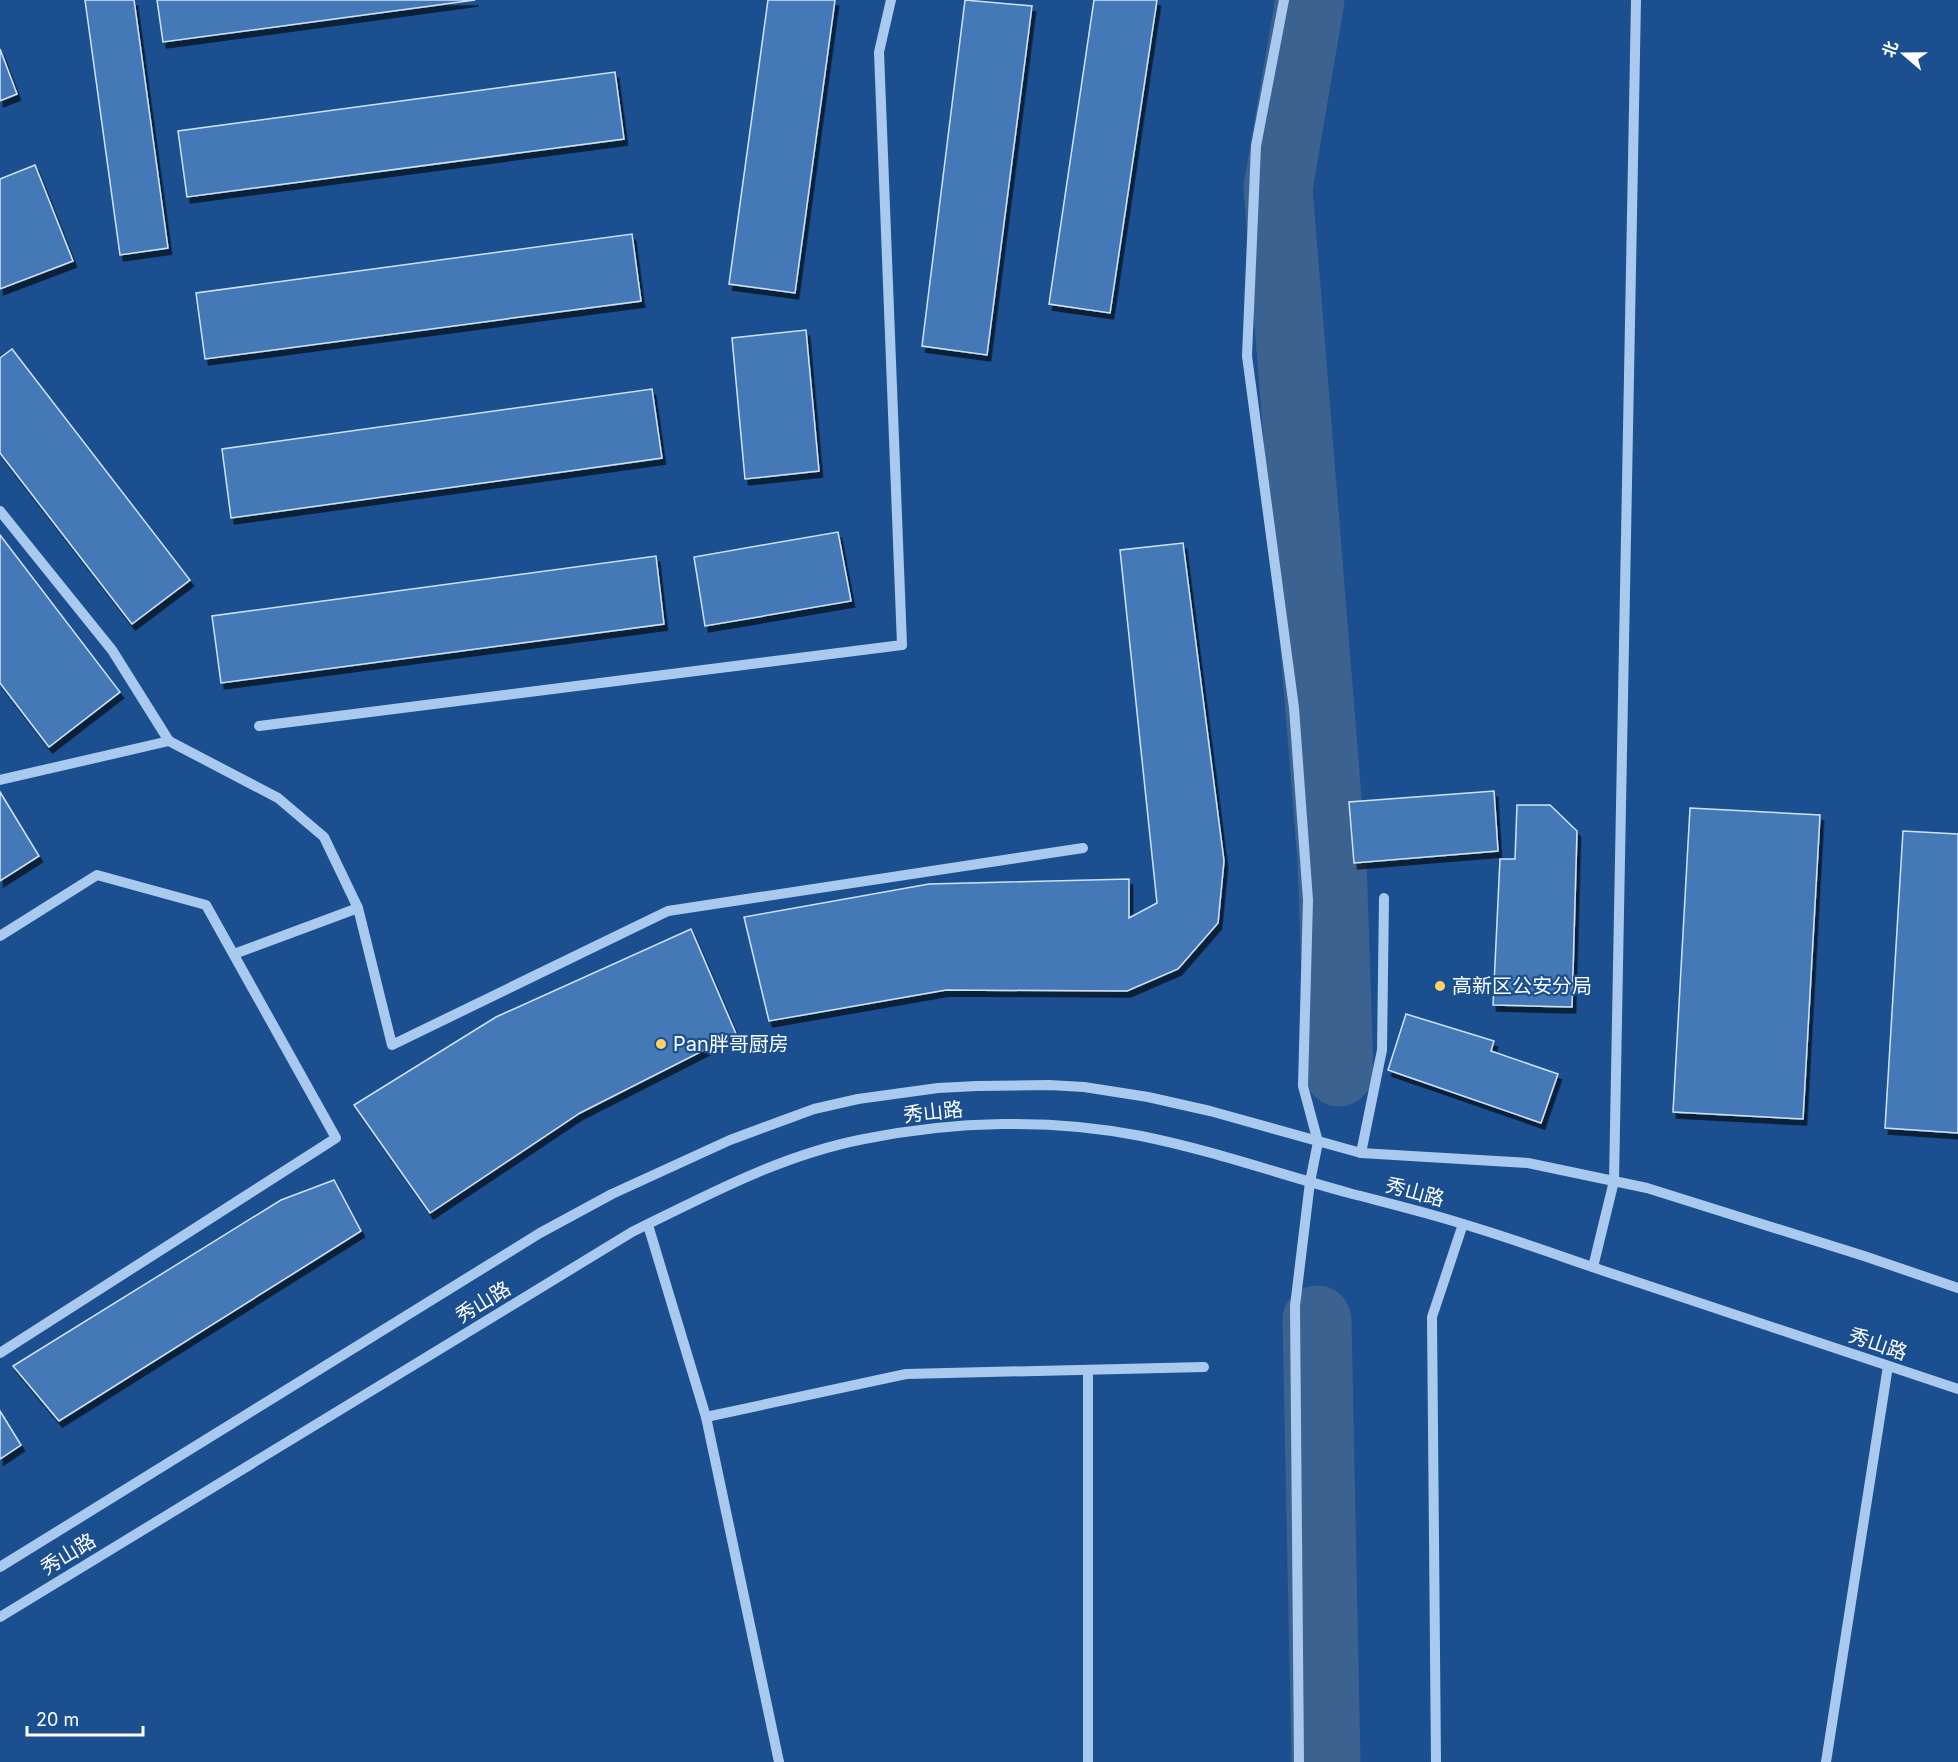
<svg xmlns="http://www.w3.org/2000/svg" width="1958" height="1762" font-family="Inter,'Noto Sans SC',sans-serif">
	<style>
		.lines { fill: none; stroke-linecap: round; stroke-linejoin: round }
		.river { stroke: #3c6290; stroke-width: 69 }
		.building { fill: #4478b7; stroke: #cfe3fa; stroke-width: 1.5; filter: url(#shadow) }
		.minor { stroke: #a9c9ee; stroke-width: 10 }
		.poi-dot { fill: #ffd166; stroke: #1b4f8f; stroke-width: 2 }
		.labels { text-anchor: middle; stroke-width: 4.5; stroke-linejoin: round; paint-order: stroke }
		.poi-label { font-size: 20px; fill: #fff; stroke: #1b4f8f; text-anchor: start }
		.street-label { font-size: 20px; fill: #fff; stroke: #1b4f8f }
	</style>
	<defs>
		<filter id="shadow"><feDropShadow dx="3.5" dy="6" stdDeviation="0" flood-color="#0009"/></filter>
	</defs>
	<rect width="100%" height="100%" fill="#1b4f8f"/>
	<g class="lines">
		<g class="river">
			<path d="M 1310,0 L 1278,188 L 1332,860 L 1339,1072"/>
			<path d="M 1317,1320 L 1326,1762"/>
		</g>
	</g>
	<g class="building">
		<path d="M 85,0 L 134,0 L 168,248 L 120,255 Z"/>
		<path d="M 157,0 L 475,0 L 163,42 Z"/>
		<path d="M 768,0 L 835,0 L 795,293 L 729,284 Z"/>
		<path d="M 965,0 L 1032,6 L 987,355 L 922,346 Z"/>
		<path d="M 1094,0 L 1157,0 L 1110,313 L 1049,304 Z"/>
		<path d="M 0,49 L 17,94 L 0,101 Z"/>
		<path d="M 615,72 L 624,139 L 187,197 L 178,131 Z"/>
		<path d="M 35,165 L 73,261 L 0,289 L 0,179 Z"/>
		<path d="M 632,234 L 641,301 L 205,359 L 196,293 Z"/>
		<path d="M 806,330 L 819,471 L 745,479 L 732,338 Z"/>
		<path d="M 12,349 L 190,580 L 132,624 L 0,453 L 0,358 Z"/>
		<path d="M 652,389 L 662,458 L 231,518 L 222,449 Z"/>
		<path d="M 838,532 L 851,601 L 705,626 L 694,557 Z"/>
		<path d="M 0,535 L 120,692 L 49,747 L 0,683 Z"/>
		<path d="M 1183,543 L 1224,861 L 1218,923 L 1178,969 L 1127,991 L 946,990 L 769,1021 L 744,917 L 929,884 L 1129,879 L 1129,918 L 1157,903 L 1120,550 Z"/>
		<path d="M 656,556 L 664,624 L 221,683 L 212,616 Z"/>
		<path d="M 1494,791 L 1498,851 L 1354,863 L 1349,802 Z"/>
		<path d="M 0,792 L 39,856 L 0,881 Z"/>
		<path d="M 1517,805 L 1550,805 L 1577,831 L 1572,1007 L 1493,1005 L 1500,859 L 1515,859 Z"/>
		<path d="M 1690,808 L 1820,815 L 1803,1119 L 1673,1112 Z"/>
		<path d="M 1903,831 L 1958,834 L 1958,1133 L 1885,1128 Z"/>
		<path d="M 691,929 L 736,1034 L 580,1113 L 430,1213 L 354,1105 L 496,1017 Z"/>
		<path d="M 1406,1014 L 1494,1041 L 1491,1051 L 1558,1074 L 1541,1123 L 1388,1070 Z"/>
		<path d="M 334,1180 L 361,1231 L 59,1421 L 13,1366 L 281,1200 Z"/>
		<path d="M 0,1411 L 21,1445 L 0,1459 Z"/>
	</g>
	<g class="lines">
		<g class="minor">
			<path d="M 1284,0 L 1256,146 L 1247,356 L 1294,708 L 1308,900 L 1303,1086 L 1318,1142 L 1310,1182 L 1295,1306 L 1299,1762"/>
			<path d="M 0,511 L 112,650 L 169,741"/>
			<path d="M 259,726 L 902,645 L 879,52 L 891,0"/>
			<path d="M 0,780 L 169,741 L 278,798 L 324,837 L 358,908 L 392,1045 L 668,911 L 1083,848"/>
			<path d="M 0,936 L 97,875 L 206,905 L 336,1138 L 0,1353"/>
			<path d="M 234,954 L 358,908"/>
			<path d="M 1361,1153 L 1382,1050 L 1384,898"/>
			<path d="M 648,1225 L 706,1417 L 779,1762"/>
			<path d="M 1593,1267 L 1614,1181 L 1636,0"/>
			<path d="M 706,1417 L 906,1374 L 1204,1367"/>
			<path d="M 0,1567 L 540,1233 L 612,1194 L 730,1140 L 814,1109 L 858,1099 L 938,1088 L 977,1086 L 1049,1085 L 1084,1087 L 1148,1097 L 1210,1111 L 1361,1153 L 1528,1163 L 1647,1188 L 1864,1256 L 1958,1288"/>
			<path d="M 0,1617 L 632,1232 C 707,1195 781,1155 864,1139 C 953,1121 1051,1118 1141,1136 C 1211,1150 1279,1174 1349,1193 C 1387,1203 1425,1212 1463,1224 C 1518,1240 1573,1261 1628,1279 C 1738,1316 1848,1352 1958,1389"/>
			<path d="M 1088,1762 L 1088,1370"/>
			<path d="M 1436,1762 L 1432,1317 L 1463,1224"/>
			<path d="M 1826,1762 L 1888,1366"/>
		</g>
	</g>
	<g class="poi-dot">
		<circle cx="1440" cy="986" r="6"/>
		<circle cx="661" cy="1044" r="6"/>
	</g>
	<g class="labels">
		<g class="poi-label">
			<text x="1452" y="993">高新区公安分局</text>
			<text x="673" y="1051">Pan胖哥厨房</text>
		</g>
		<g class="street-label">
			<text transform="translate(933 1112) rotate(-6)" y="7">秀山路</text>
			<text transform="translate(1415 1192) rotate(15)" y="7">秀山路</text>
			<text transform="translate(483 1302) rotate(-31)" y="7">秀山路</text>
			<text transform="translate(1878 1344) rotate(19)" y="7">秀山路</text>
			<text transform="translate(68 1554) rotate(-31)" y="7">秀山路</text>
		</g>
	</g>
	<g transform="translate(1904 54) rotate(290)" stroke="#1b4f8f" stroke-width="4.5" paint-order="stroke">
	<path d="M0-4.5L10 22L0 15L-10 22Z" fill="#ffffff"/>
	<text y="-9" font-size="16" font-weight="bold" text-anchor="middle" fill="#ffffff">北</text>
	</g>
	<path d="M27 1726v9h116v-9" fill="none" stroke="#ffffff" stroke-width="3"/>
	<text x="36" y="1726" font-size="18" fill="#ffffff" stroke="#1b4f8f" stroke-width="4.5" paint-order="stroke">20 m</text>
</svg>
